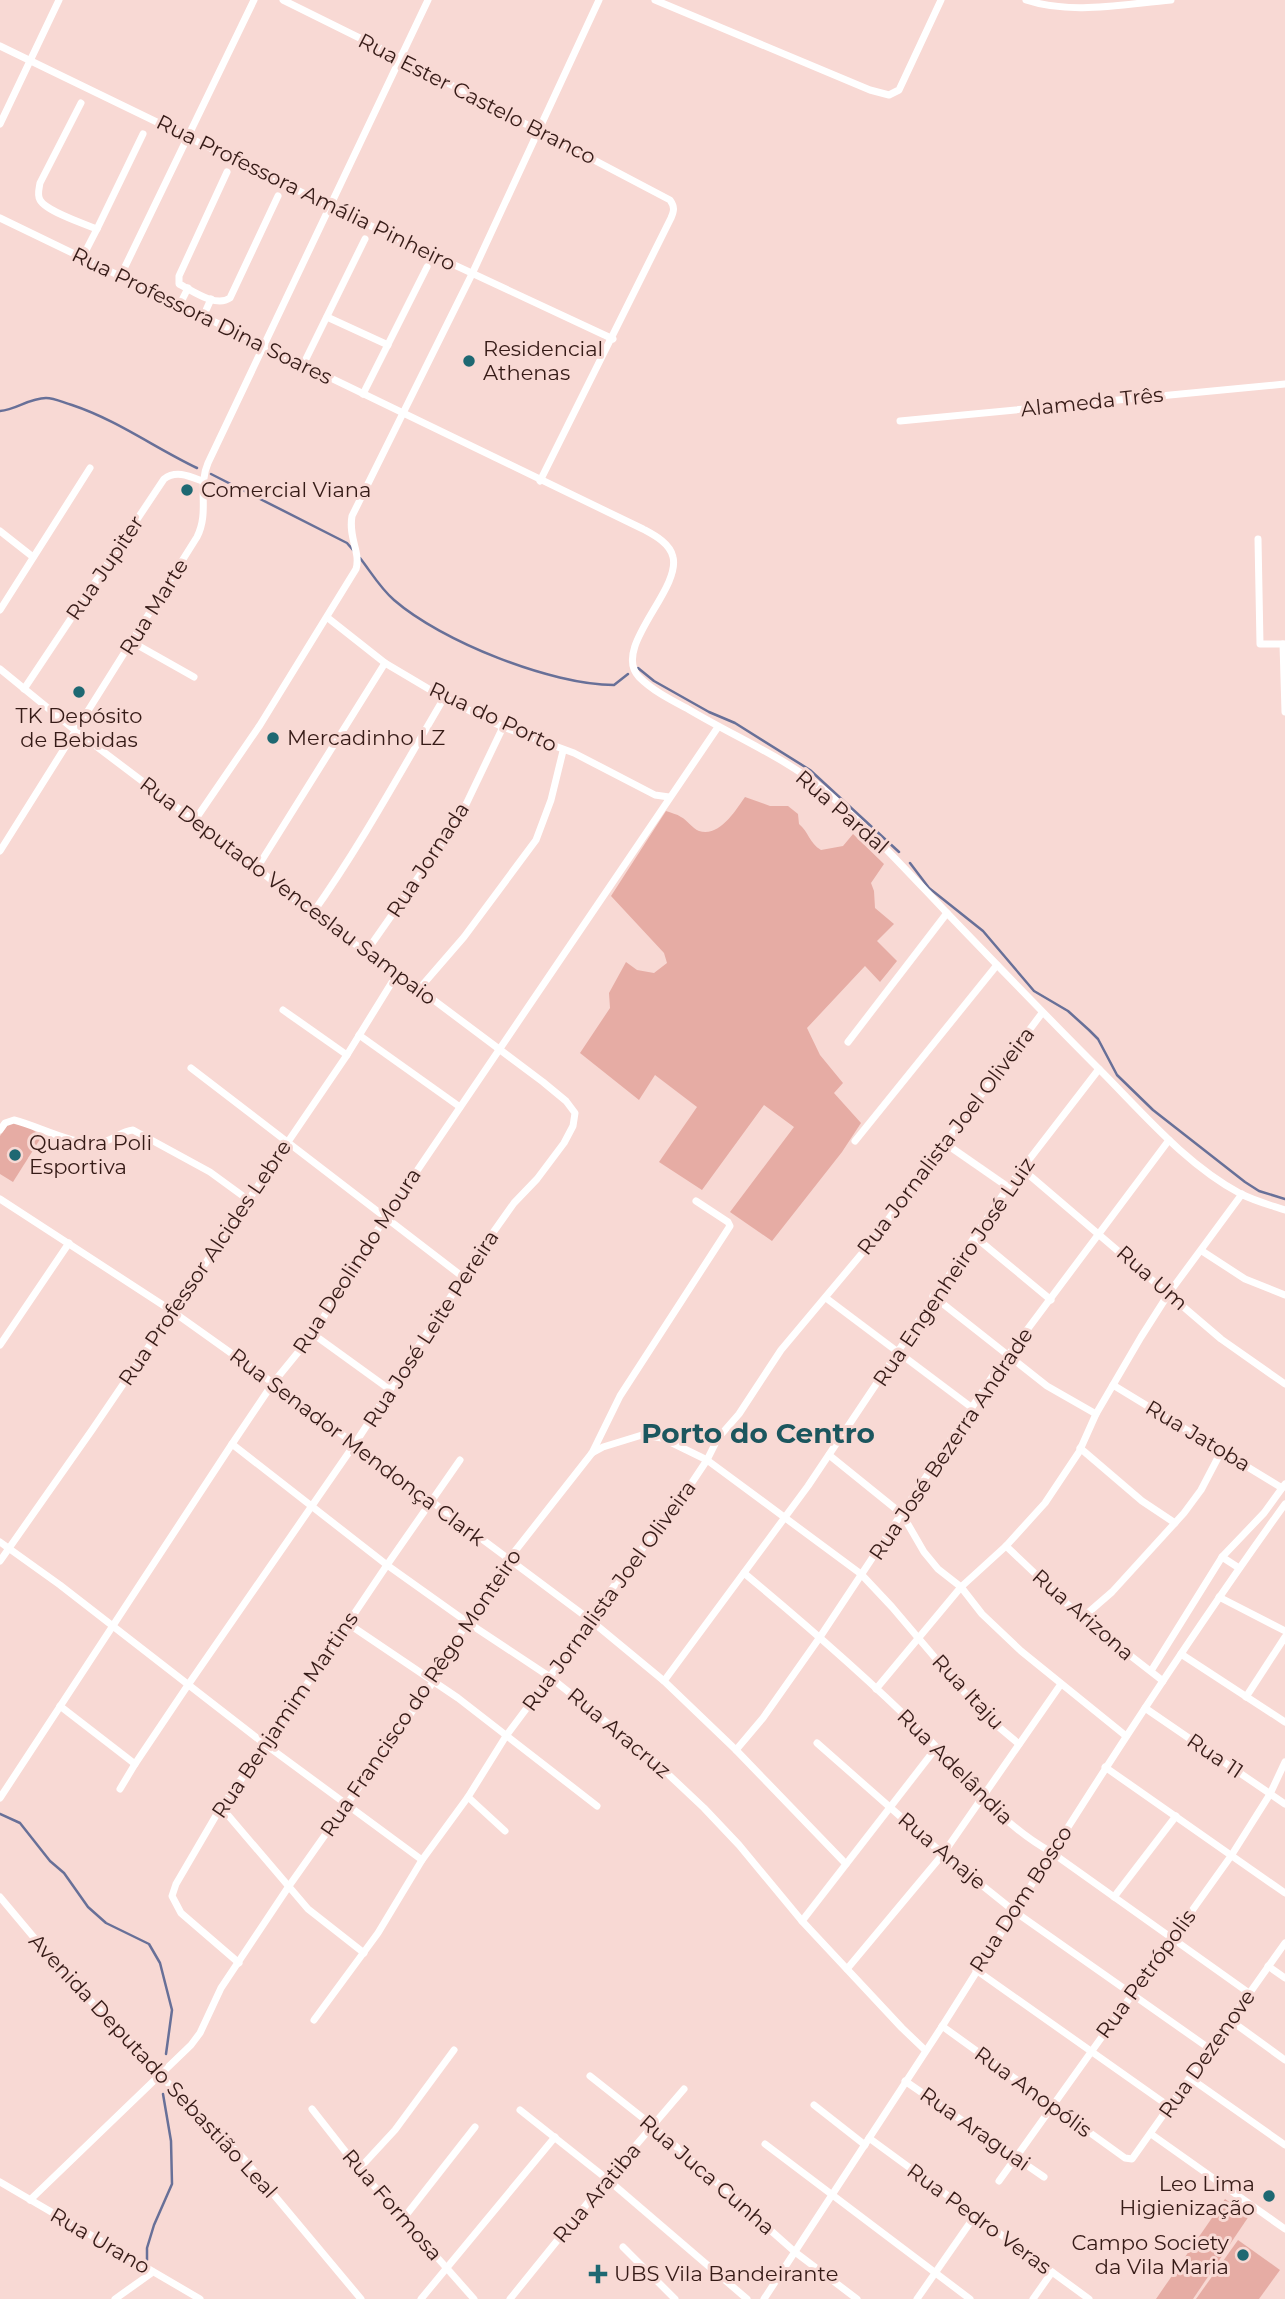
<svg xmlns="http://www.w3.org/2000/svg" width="1285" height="2299" font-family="Montserrat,sans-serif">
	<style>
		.green { fill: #e6aca4 }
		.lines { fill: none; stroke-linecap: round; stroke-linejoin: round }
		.stream { stroke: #687098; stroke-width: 2.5 }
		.minor { stroke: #fff; stroke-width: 7 }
		.poi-dot { fill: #1e6872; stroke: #f8d9d4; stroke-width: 2.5 }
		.labels { text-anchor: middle; stroke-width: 6; stroke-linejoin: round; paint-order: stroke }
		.street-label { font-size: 21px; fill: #361b17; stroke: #f8d9d4 }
		.poi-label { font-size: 21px; fill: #361b17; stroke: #f8d9d4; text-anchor: start }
		.district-label { font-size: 28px; font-weight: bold; fill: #1c565e; stroke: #f8d9d4 }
	</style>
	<rect width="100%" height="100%" fill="#f8d9d4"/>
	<g class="green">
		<path d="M 745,797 L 770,806 L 788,806 L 798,814 L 799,824 C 809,832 809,843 821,850 L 843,846 L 853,834 L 884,864 L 871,883 L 874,891 L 875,908 L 894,924 L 877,941 L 897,961 L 880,982 L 865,966 L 807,1028 L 820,1055 L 843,1083 L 834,1093 L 861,1123 L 842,1152 L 772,1241 L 730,1212 L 794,1127 L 764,1105 L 702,1190 L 659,1162 L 697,1107 L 655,1075 L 639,1100 L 580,1053 L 610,1008 L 609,993 L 626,962 L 637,970 L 654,973 L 667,963 L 664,953 L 611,896 L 666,811 C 671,813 677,814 681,817 C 687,820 692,828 699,831 C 719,838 736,810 745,797 Z"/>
		<path d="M 13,1117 L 42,1136 L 13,1182 L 0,1174 L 0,1136 Z"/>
		<path d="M 1225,2199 L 1249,2216 L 1193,2299 L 1156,2299 Z"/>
		<path d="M 1238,2240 L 1280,2270 L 1259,2299 L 1196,2299 Z"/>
	</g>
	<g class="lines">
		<g class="stream">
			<path d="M 0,411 C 16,410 29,398 46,398 C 55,398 64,403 72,405 C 117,420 155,448 197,468"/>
			<path d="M 211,474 L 347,543 L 353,550"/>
			<path d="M 360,558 C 371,572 380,588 394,600 C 441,641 551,685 614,685 L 628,674"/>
			<path d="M 638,668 L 654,681 L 709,712 L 735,723 L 810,770 L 899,852"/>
			<path d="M 910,863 L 929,888 L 983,931 L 1034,991 L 1068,1011 L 1089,1030 L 1098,1039 L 1117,1075 L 1153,1110 L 1245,1182 L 1259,1191 L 1285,1199"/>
			<path d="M 0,1814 L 20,1823 L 50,1861 L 64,1873 L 88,1907 L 106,1923 L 149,1944 L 160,1963 L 172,2010 L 166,2054"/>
			<path d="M 147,2260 L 147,2248 L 154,2225 L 172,2184 L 171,2141 L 163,2094"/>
		</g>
		<g class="minor">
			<path d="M 283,0 L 400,58 L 670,200 C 675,207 674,211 671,218 L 540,481"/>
			<path d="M 655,0 L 870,90 L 889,95 L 899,90 L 941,0"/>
			<path d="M 1026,0 C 1071,15 1124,4 1171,0"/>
			<path d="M 0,46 L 373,227 L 613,339"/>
			<path d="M 81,103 L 40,183 C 39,189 37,195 40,200 C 46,211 84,224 97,229 L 143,134"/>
			<path d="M 0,124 L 59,0"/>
			<path d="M 227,172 L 179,276 L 179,284 C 193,291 216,308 230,298 L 278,196"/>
			<path d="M 0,218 L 643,529 C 654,535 670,543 673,557 C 681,590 611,648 639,677 C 653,691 671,700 688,709 C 733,736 784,757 824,790 C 868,828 907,871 947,913 C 997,965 1047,1017 1098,1068 C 1142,1112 1185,1164 1241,1194 C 1255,1201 1270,1205 1285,1210"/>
			<path d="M 82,258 L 97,229"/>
			<path d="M 120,277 L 254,0"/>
			<path d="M 179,306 L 188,288"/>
			<path d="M 203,317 L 211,299"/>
			<path d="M 327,317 L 388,345"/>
			<path d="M 303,365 L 365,239"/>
			<path d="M 363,394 L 427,267"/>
			<path d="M 900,421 L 1285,384"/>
			<path d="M 0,531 L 33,557"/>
			<path d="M 1258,539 L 1260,644 L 1285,644"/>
			<path d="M 0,610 L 90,468"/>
			<path d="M 328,618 L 385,663 L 444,698 L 503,727 L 574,753 L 655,795 L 669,797"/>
			<path d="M 132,642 L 194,677"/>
			<path d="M 1283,644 L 1285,712"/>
			<path d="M 0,669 L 76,731 L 257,868 L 312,914 L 419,989 L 543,1082 L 566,1101 L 575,1113 L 573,1126 L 564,1143 L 537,1179 L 514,1203 L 487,1241 L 354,1445 L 188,1685 L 135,1764 L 120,1789"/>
			<path d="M 24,689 L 164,479 C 176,470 189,476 202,481"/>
			<path d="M 195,820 L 260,725 L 356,569 C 361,552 348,538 352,516 L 472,274 L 599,0"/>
			<path d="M 0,851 L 197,537 C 210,511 197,488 208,463 L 428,0"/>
			<path d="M 257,868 L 385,663"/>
			<path d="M 312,914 C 361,845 401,771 444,698"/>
			<path d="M 366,952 L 459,819 L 503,727"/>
			<path d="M 419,989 L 464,937 L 536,840 L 551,800 L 563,751"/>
			<path d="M 283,1010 L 347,1055"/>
			<path d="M 359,1035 L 460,1107"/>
			<path d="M 848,1042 L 947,913"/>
			<path d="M 191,1068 L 463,1277"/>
			<path d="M 0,1130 L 5,1123 L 14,1120 C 41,1127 69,1144 98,1143 C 112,1142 120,1131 133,1130 L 210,1172 L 247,1199"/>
			<path d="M 855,1141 L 997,965"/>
			<path d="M 946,1144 L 1008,1187"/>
			<path d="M 1021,1168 L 1221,1339 L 1285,1384"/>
			<path d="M 0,1199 L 172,1311 L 273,1383 L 589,1619 L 664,1681 L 736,1750 L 846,1864"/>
			<path d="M 974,1236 L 1051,1300"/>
			<path d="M 1202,1251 L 1245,1279 L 1285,1295"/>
			<path d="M 933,1296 L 1047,1386 L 1096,1414"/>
			<path d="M 826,1298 L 971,1407"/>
			<path d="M 313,1334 L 389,1389"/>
			<path d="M 0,1345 L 69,1243"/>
			<path d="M 1113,1385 L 1282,1488"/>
			<path d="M 232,1444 L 387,1565 L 467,1622 L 550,1677 L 652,1759 L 704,1808 L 739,1845 L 802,1921 L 902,2028 L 925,2050"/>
			<path d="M 1080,1448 L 1142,1501 L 1175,1523"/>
			<path d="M 592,1453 L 603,1447 L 642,1435 L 662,1438 L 707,1460 L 861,1574 L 892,1607 L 982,1713 L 1019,1744"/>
			<path d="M 829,1455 L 902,1514 L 924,1552 L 938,1569 L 961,1587 L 982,1614 L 1021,1651 L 1126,1736"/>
			<path d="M 0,1542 L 60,1585 L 266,1745 L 422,1860"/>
			<path d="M 1006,1546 L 1082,1618 L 1163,1681"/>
			<path d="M 1222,1557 L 1239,1568"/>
			<path d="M 0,1561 L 92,1430 L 347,1055 L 397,974"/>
			<path d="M 744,1573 C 804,1623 863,1674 919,1729 C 962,1772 997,1822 1051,1852 L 1249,1993"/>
			<path d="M 1219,1597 L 1285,1631"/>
			<path d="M 1082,1618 L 1112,1592 L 1184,1513 L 1201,1490 L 1222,1450"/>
			<path d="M 347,1623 L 458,1698 L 597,1806"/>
			<path d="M 1181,1654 L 1285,1722"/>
			<path d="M 1151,1671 L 1222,1557 L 1264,1513 L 1285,1484"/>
			<path d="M 664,1681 L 808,1486 L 1008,1187 L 1099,1069"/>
			<path d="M 876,1689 L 961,1587 L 1006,1546 L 1045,1503 L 1079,1452 L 1096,1414 L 1141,1337 L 1169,1293 L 1242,1194"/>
			<path d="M 1246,1697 L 1285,1637"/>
			<path d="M 60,1706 L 135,1764"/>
			<path d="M 1145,1708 L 1285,1804"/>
			<path d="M 817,1743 L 943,1854 L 1014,1911 L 1210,2049"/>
			<path d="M 736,1750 L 763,1718 L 820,1637 L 994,1374 L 1169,1140"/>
			<path d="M 1105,1767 L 1285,1893"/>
			<path d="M 468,1797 L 505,1831"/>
			<path d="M 0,1798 L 232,1444 L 273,1383 L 313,1334 L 385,1218 L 718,727"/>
			<path d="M 221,1807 L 308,1909 L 364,1953"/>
			<path d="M 0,1897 L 57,1965 L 160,2075 L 244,2159 L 361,2299"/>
			<path d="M 1114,1897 L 1176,1816"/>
			<path d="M 802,1921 L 936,1748"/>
			<path d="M 239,1963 L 181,1913 L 172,1896 L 176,1884 L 221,1807 L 266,1745 L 387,1565 L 460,1460"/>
			<path d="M 1268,1966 L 1285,1978"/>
			<path d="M 847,1969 L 943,1854 L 1061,1684"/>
			<path d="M 976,1970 L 1170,2107"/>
			<path d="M 314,2020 L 378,1933 L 422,1860 L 468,1797 L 506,1736 L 550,1677 L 589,1619 L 689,1487 L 707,1460 L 718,1438 L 739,1414 L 781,1350 L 869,1245 L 1042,1013"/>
			<path d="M 1230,2020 L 1285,2060"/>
			<path d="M 942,2026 L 1125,2158 L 1132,2159 L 1285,1943"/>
			<path d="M 590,2076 L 653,2126 L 795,2252 L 857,2299"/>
			<path d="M 1190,2078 L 1285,2145"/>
			<path d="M 905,2081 L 1044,2177"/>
			<path d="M 814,2105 L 865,2145"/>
			<path d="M 312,2109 L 359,2169 L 474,2299"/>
			<path d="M 520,2110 L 607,2179 L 747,2299"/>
			<path d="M 1151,2134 L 1285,2229"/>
			<path d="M 869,2138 L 1089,2299"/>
			<path d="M 765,2144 L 970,2299"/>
			<path d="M 359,2169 L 395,2130 L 454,2050"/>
			<path d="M 999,2181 L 1231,1856 L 1270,1794 L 1285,1762"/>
			<path d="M 0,2182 L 200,2299"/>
			<path d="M 30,2200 L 191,2045 L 200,2033 L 221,1988 L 289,1886 L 433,1682 L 467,1622 L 508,1560 L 592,1453 L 620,1396 L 730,1226 L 728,1222 L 696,1201"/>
			<path d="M 403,2219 L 475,2127"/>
			<path d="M 623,2247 L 675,2299"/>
			<path d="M 115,2299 L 153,2272"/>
			<path d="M 421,2299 L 555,2137"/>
			<path d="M 510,2299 L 607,2179 L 684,2089"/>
			<path d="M 764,2299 C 824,2207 884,2116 943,2025 C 1054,1849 1163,1673 1285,1504"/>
			<path d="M 917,2299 L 974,2217"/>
			<path d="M 1033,2299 L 1052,2272"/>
		</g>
	</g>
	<g class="poi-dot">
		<circle cx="469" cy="361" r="7"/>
		<circle cx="187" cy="490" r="7"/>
		<circle cx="79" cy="692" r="7"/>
		<circle cx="273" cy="738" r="7"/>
		<circle cx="15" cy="1155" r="7"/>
		<circle cx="1269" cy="2196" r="7"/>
		<circle cx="1243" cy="2255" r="7"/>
		<path d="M594.5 2263.5h7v7h7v7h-7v7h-7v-7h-7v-7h7z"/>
	</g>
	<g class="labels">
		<g class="street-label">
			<text transform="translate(477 99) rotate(27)" y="7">Rua Ester Castelo Branco</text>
			<text transform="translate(306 193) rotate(26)" y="7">Rua Professora Amália Pinheiro</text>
			<text transform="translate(202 316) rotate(26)" y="7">Rua Professora Dina Soares</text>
			<text transform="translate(1092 402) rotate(-6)" y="7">Alameda Três</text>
			<text transform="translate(105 568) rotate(-56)" y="7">Rua Jupiter</text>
			<text transform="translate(154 607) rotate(-58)" y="7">Rua Marte</text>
			<text transform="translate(493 717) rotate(25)" y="7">Rua do Porto</text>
			<text transform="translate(842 812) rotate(41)" y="7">Rua Pardal</text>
			<text transform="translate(428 860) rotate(-57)" y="7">Rua Jornada</text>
			<text transform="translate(288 891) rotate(37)" y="7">Rua Deputado Venceslau Sampaio</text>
			<text transform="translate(946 1141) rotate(-53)" y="7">Rua Jornalista Joel Oliveira</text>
			<text transform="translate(357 1261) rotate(-57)" y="7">Rua Deolindo Moura</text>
			<text transform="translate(205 1263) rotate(-56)" y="7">Rua Professor Alcides Lebre</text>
			<text transform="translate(954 1272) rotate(-56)" y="7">Rua Engenheiro José Luiz</text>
			<text transform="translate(1152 1278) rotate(41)" y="7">Rua Um</text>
			<text transform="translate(431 1329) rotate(-57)" y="7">Rua José Leite Pereira</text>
			<text transform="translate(1198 1436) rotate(31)" y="7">Rua Jatoba</text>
			<text transform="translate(951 1444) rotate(-56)" y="7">Rua José Bezerra Andrade</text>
			<text transform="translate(357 1447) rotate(37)" y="7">Rua Senador Mendonça Clark</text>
			<text transform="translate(609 1596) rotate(-54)" y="7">Rua Jornalista Joel Oliveira</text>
			<text transform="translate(1083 1615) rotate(41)" y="7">Rua Arizona</text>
			<text transform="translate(968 1692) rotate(47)" y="7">Rua Itaju</text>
			<text transform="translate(421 1693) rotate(-56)" y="7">Rua Francisco do Rêgo Monteiro</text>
			<text transform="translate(285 1715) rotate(-56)" y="7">Rua Benjamim Martins</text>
			<text transform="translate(619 1733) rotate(40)" y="7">Rua Aracruz</text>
			<text transform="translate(1215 1756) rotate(34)" y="7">Rua 11</text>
			<text transform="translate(955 1767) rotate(45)" y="7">Rua Adelândia</text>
			<text transform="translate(942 1851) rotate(40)" y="7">Rua Anaje</text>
			<text transform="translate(1021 1899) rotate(-57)" y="7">Rua Dom Bosco</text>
			<text transform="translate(1146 1974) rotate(-54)" y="7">Rua Petrópolis</text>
			<text transform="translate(1207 2054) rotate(-55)" y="7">Rua Dezenove</text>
			<text transform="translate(153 2066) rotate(47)" y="7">Avenida Deputado Sebastião Leal</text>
			<text transform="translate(1033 2092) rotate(36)" y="7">Rua Anopólis</text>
			<text transform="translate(975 2129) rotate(35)" y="7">Rua Araguai</text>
			<text transform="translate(707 2175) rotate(41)" y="7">Rua Juca Cunha</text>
			<text transform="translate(597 2193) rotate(-50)" y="7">Rua Aratiba</text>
			<text transform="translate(392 2205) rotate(49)" y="7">Rua Formosa</text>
			<text transform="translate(979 2219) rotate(36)" y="7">Rua Pedro Veras</text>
			<text transform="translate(100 2241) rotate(30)" y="7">Rua Urano</text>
		</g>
		<g class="poi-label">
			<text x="483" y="356">Residencial<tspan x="483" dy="24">Athenas</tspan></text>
			<text x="201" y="497">Comercial Viana</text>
			<text x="79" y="723" text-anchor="middle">TK Depósito<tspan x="79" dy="24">de Bebidas</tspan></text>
			<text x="287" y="745">Mercadinho LZ</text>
			<text x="29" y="1150">Quadra Poli<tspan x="29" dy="24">Esportiva</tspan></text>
			<text x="1255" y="2191" text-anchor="end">Leo Lima<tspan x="1255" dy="24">Higienização</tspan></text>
			<text x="1229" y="2250" text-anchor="end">Campo Society<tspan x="1229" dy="24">da Vila Maria</tspan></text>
			<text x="614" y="2281">UBS Vila Bandeirante</text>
		</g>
		<g class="district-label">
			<text x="758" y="1443">Porto do Centro</text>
		</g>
	</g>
</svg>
